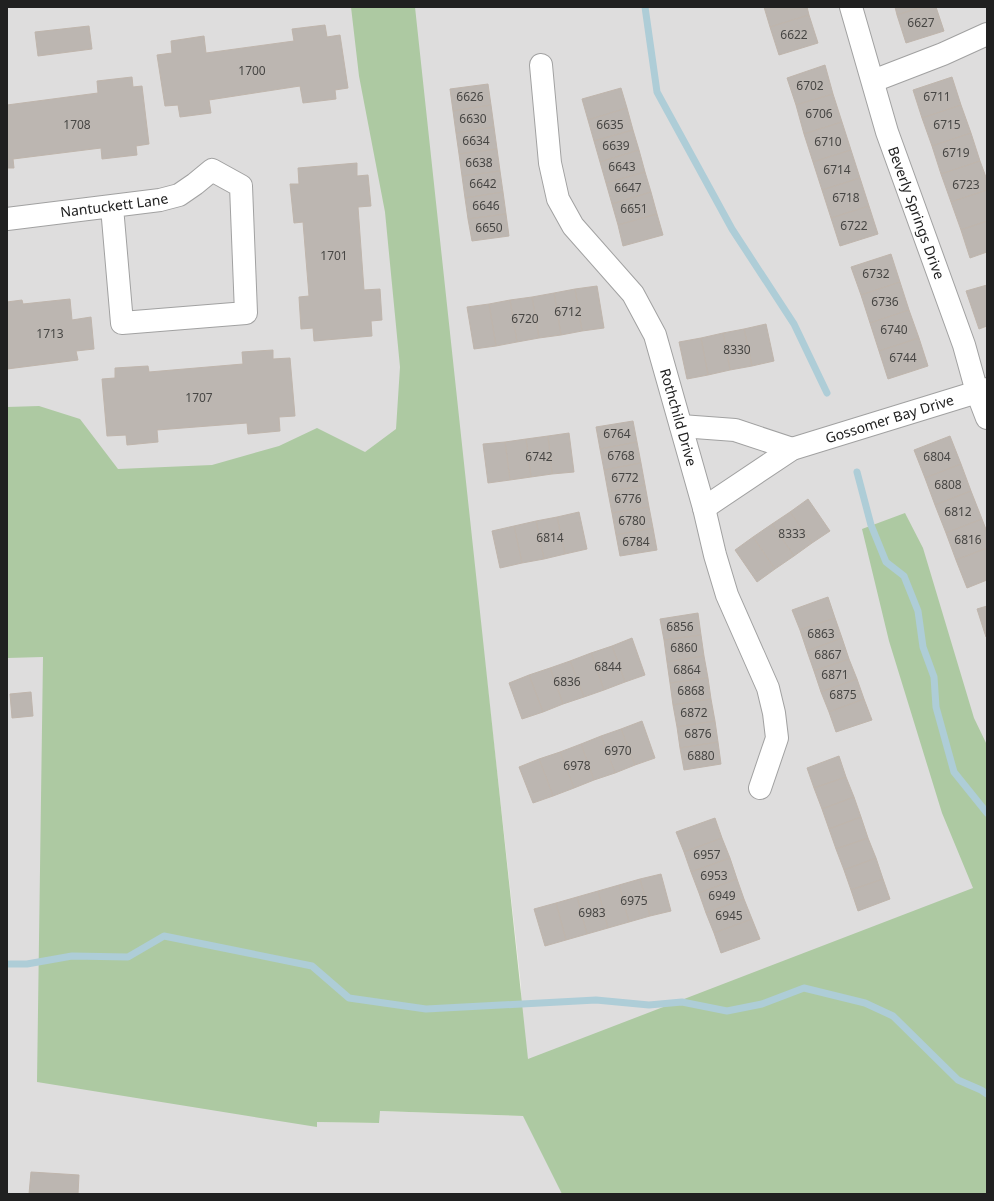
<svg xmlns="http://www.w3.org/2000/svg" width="994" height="1201" font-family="'Noto Sans',sans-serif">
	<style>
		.residential { fill: #dedddd; fill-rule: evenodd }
		.forest { fill: #adc9a2 }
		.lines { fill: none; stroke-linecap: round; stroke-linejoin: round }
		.stream { stroke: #aecdd7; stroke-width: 7 }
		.building { fill: #bcb6b1; stroke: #bfb5ac }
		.minor-casing { stroke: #a1a1a1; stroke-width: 24 }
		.minor { stroke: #fff; stroke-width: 22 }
		.labels { text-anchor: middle; stroke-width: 3.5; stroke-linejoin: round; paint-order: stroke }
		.number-label { font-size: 12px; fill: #474644 }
		.street-label { font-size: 14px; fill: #202020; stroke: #fff }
	</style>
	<rect width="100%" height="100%" fill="#efede8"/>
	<path class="residential" d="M 7,7 L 987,7 L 987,883 L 936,1194 L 7,1194 ZM 480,619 L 521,986 L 523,1116 L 379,1111 L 379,1123 L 317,1122 Z"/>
	<path class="forest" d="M 351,7 L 415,7 L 528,1059 L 973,888 L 942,813 L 889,641 L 862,529 L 905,513 L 923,548 L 974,718 L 987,745 L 987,1194 L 562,1194 L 523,1116 L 380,1111 L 379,1123 L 317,1122 L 317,1127 L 37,1082 L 43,657 L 7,658 L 7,407 L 39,406 L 80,419 L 118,469 L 212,465 L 279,446 L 317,428 L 365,452 L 396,429 L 400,367 L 385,212 L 359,76 Z"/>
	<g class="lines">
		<g class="stream">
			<path d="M 645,7 L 657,92 L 732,229 L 794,324 L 827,393"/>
			<path d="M 857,472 L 871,525 L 886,562 L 904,576 L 918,611 L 923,647 L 934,677 L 936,707 L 954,772 L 987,813"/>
			<path d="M 7,964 L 27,964 L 72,956 L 128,957 L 164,936 L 312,966 L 349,998 L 426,1009 L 596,1000 L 649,1005 L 682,1002 L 727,1011 L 762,1004 L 804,988 L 865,1003 L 893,1016 L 958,1080 L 981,1090 L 987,1094"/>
		</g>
	</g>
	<g class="building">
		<path d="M 764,7 L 807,7 L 809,15 L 770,27 Z"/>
		<path d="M 895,7 L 922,7 L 897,15 Z"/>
		<path d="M 922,7 L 936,7 L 944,31 L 906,43 L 897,15 Z"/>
		<path d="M 809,15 L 818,43 L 779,55 L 770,27 Z"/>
		<path d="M 325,25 L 327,37 L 340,35 L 348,88 L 335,90 L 336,99 L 303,103 L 300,86 L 209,100 L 211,113 L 180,117 L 178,105 L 165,106 L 157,55 L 172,53 L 171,41 L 204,36 L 206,53 L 294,41 L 292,29 Z"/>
		<path d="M 89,26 L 92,49 L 38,56 L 35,32 Z"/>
		<path d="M 825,65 L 833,94 L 796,105 L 787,78 Z"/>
		<path d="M 132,77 L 133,87 L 142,86 L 149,144 L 136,146 L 137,155 L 102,159 L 101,148 L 13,159 L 14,168 L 7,168 L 7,105 L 98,93 L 97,81 Z"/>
		<path d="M 952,77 L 961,105 L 922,118 L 913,90 Z"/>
		<path d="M 488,84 L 491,105 L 453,111 L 450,89 Z"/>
		<path d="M 621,88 L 627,108 L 588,120 L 582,99 Z"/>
		<path d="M 833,94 L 842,122 L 804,134 L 796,105 Z"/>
		<path d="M 491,105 L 494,127 L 456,133 L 453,111 Z"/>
		<path d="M 961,105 L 971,133 L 932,146 L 922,118 Z"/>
		<path d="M 627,108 L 633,130 L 594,141 L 588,120 Z"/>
		<path d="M 842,122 L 851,150 L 813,162 L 804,134 Z"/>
		<path d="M 494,127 L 497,149 L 459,154 L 456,133 Z"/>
		<path d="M 633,130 L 639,150 L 600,162 L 594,141 Z"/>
		<path d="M 971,133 L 980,161 L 941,174 L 932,146 Z"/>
		<path d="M 497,149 L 500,171 L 462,176 L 459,154 Z"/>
		<path d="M 639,150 L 645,172 L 606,183 L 600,162 Z"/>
		<path d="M 851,150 L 860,178 L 822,190 L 813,162 Z"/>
		<path d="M 980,161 L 987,180 L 987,190 L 951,202 L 941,174 Z"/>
		<path d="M 357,163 L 357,176 L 368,175 L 371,206 L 358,207 L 364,290 L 380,289 L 382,320 L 371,321 L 372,336 L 314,341 L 313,328 L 301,329 L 299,297 L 309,296 L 303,222 L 294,223 L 290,184 L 299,184 L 298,168 Z"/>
		<path d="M 500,171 L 503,192 L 465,198 L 462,176 Z"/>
		<path d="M 645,172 L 651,192 L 612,204 L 606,183 Z"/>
		<path d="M 860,178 L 869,206 L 831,218 L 822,190 Z"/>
		<path d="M 987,190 L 987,221 L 961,230 L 951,202 Z"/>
		<path d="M 503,192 L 506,214 L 468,219 L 465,198 Z"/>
		<path d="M 651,192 L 657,214 L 618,225 L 612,204 Z"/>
		<path d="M 869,206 L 878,234 L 840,246 L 831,218 Z"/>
		<path d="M 506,214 L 509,236 L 472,241 L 468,219 Z"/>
		<path d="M 657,214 L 663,235 L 623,246 L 618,225 Z"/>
		<path d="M 987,221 L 987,252 L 970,258 L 961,230 Z"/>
		<path d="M 891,254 L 900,282 L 861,295 L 851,267 Z"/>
		<path d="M 900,282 L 909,310 L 870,323 L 861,295 Z"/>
		<path d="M 987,285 L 987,326 L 979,329 L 966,291 Z"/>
		<path d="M 597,286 L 604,328 L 582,331 L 575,289 Z"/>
		<path d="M 575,289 L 582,331 L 561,335 L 554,293 Z"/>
		<path d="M 554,293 L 561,335 L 539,338 L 532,297 Z"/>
		<path d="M 532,297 L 539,338 L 517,342 L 510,300 Z"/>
		<path d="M 70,299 L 72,320 L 91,317 L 94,349 L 76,351 L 78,360 L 7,369 L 7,302 L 22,300 L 23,304 Z"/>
		<path d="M 510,300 L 517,342 L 496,346 L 489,304 Z"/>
		<path d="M 489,304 L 496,346 L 474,349 L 467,307 Z"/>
		<path d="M 909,310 L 919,338 L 879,351 L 870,323 Z"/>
		<path d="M 766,324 L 774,361 L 752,366 L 744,329 Z"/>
		<path d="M 744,329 L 752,366 L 730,370 L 723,333 Z"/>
		<path d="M 723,333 L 730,370 L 708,375 L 701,338 Z"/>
		<path d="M 701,338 L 708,375 L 687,379 L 679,342 Z"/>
		<path d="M 919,338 L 928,366 L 888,379 L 879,351 Z"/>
		<path d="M 273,350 L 273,359 L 290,358 L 295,416 L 279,417 L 280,431 L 248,434 L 247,423 L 157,430 L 158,442 L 127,445 L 126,435 L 107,436 L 102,379 L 115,378 L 115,368 L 148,366 L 149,372 L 243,364 L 242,352 Z"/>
		<path d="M 633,421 L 637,442 L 600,449 L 596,427 Z"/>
		<path d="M 569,433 L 574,472 L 552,474 L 548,436 Z"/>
		<path d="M 548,436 L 552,474 L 531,477 L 526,439 Z"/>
		<path d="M 950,436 L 961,464 L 925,478 L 914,450 Z"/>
		<path d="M 526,439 L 531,477 L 510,480 L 505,442 Z"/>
		<path d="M 505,442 L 510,480 L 488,483 L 483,444 Z"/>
		<path d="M 637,442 L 641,463 L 604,470 L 600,449 Z"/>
		<path d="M 641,463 L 645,485 L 608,492 L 604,470 Z"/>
		<path d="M 961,464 L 971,491 L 935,505 L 925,478 Z"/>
		<path d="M 645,485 L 649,507 L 612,513 L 608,492 Z"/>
		<path d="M 971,491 L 982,519 L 946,533 L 935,505 Z"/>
		<path d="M 808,499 L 830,531 L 812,543 L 790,512 Z"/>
		<path d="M 649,507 L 653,528 L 616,535 L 612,513 Z"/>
		<path d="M 579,512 L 587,549 L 565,554 L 557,517 Z"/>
		<path d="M 790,512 L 812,543 L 794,556 L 772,524 Z"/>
		<path d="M 557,517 L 565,554 L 544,559 L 536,521 Z"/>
		<path d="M 982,519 L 987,532 L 987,548 L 956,560 L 946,533 Z"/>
		<path d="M 536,521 L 544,559 L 522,563 L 514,526 Z"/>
		<path d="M 772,524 L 794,556 L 775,569 L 753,537 Z"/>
		<path d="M 514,526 L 522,563 L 500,568 L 492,531 Z"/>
		<path d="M 653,528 L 657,550 L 620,556 L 616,535 Z"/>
		<path d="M 753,537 L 775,569 L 757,582 L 735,550 Z"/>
		<path d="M 987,548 L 987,580 L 967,588 L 956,560 Z"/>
		<path d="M 828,597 L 835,618 L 800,630 L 792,610 Z"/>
		<path d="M 987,606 L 987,636 L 986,637 L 977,609 Z"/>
		<path d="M 698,613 L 701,635 L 664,640 L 660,619 Z"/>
		<path d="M 835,618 L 842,638 L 807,651 L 800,630 Z"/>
		<path d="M 701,635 L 704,656 L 667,662 L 664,640 Z"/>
		<path d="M 632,638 L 645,675 L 625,682 L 612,646 Z"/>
		<path d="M 842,638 L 849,659 L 814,671 L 807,651 Z"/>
		<path d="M 612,646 L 625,682 L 604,690 L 591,653 Z"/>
		<path d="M 591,653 L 604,690 L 584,697 L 570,661 Z"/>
		<path d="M 704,656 L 708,678 L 670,683 L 667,662 Z"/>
		<path d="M 849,659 L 857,679 L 821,692 L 814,671 Z"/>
		<path d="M 570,661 L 584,697 L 563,704 L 550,668 Z"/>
		<path d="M 550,668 L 563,704 L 543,712 L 529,675 Z"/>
		<path d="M 529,675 L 543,712 L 522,719 L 509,683 Z"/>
		<path d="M 708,678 L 711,699 L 673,705 L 670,683 Z"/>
		<path d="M 857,679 L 864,699 L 829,712 L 821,692 Z"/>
		<path d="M 31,692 L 33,716 L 12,718 L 10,694 Z"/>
		<path d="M 711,699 L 715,721 L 677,727 L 673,705 Z"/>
		<path d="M 864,699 L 872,720 L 836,732 L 829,712 Z"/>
		<path d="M 642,721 L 655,758 L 635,765 L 621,729 Z"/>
		<path d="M 715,721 L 718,742 L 680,748 L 677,727 Z"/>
		<path d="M 621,729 L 635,765 L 615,773 L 601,736 Z"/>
		<path d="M 601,736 L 615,773 L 594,780 L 581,744 Z"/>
		<path d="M 718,742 L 721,764 L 684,770 L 680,748 Z"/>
		<path d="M 581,744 L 594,780 L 574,788 L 560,752 Z"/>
		<path d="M 560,752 L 574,788 L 553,796 L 539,759 Z"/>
		<path d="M 839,756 L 846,777 L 814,788 L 807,768 Z"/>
		<path d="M 539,759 L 553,796 L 533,803 L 519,767 Z"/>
		<path d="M 846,777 L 854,797 L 822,809 L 814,788 Z"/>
		<path d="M 854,797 L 861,817 L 829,829 L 822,809 Z"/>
		<path d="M 861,817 L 868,838 L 836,849 L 829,829 Z"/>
		<path d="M 715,818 L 722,838 L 684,852 L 676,832 Z"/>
		<path d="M 722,838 L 730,858 L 691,872 L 684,852 Z"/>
		<path d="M 868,838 L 876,858 L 844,870 L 836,849 Z"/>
		<path d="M 730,858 L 737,879 L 699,893 L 691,872 Z"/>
		<path d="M 876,858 L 883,879 L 851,890 L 844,870 Z"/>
		<path d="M 661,874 L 671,911 L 650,916 L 640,879 Z"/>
		<path d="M 640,879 L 650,916 L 629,922 L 619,885 Z"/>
		<path d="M 737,879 L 744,899 L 706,913 L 699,893 Z"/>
		<path d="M 883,879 L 890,899 L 858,911 L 851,890 Z"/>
		<path d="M 619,885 L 629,922 L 608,928 L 598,891 Z"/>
		<path d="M 598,891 L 608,928 L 587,934 L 577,897 Z"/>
		<path d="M 577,897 L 587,934 L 566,940 L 556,903 Z"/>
		<path d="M 744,899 L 752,919 L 714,933 L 706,913 Z"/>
		<path d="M 556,903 L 566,940 L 545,946 L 534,909 Z"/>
		<path d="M 752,919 L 760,939 L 721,953 L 714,933 Z"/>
		<path d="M 31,1172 L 79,1175 L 78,1194 L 29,1194 Z"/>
	</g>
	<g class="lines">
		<defs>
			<g id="minor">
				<path id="s1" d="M 851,7 L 887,132 L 964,345 L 977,392 L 987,418"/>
				<path id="s2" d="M 541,65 L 550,163 L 558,199 L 573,226 L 633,294 L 655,335 L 704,508 L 715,555 L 727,595 L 768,688 L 774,713 L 777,738 L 760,788"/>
				<path d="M 873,81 L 943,54 L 987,34"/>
				<path id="s3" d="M 7,219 L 160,200 L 179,195 L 195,184 L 212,170 L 241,186 L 246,313 L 122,323 L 112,207"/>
				<path d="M 681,426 L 735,430 L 792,449"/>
				<path id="s4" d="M 704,508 L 792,449 L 987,389"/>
			</g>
		</defs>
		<use href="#minor" class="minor-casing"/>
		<use href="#minor" class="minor"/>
	</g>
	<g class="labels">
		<g class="number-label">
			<text x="921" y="27">6627</text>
			<text x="794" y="39">6622</text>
			<text x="252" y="75">1700</text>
			<text x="810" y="90">6702</text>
			<text x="470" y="101">6626</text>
			<text x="937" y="101">6711</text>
			<text x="819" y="118">6706</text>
			<text x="473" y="123">6630</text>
			<text x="77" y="129">1708</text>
			<text x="610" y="129">6635</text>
			<text x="947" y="129">6715</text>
			<text x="476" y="145">6634</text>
			<text x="828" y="146">6710</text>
			<text x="616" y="150">6639</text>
			<text x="956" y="157">6719</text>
			<text x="479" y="167">6638</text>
			<text x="622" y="171">6643</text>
			<text x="837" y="174">6714</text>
			<text x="483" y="188">6642</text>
			<text x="966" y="189">6723</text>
			<text x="628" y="192">6647</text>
			<text x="846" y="202">6718</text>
			<text x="486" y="210">6646</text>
			<text x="634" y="213">6651</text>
			<text x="854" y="230">6722</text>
			<text x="489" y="232">6650</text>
			<text x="334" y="260">1701</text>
			<text x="876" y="278">6732</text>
			<text x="885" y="306">6736</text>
			<text x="568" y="316">6712</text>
			<text x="525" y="323">6720</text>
			<text x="894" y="334">6740</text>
			<text x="50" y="338">1713</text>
			<text x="737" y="354">8330</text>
			<text x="903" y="362">6744</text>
			<text x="199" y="402">1707</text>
			<text x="617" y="438">6764</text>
			<text x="621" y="460">6768</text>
			<text x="539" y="461">6742</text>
			<text x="937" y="461">6804</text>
			<text x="625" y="482">6772</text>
			<text x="948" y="489">6808</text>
			<text x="628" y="503">6776</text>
			<text x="958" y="516">6812</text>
			<text x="632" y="525">6780</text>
			<text x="792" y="538">8333</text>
			<text x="550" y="542">6814</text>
			<text x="968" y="544">6816</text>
			<text x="636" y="546">6784</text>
			<text x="680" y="631">6856</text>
			<text x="821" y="638">6863</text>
			<text x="684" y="652">6860</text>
			<text x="828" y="659">6867</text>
			<text x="608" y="671">6844</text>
			<text x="687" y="674">6864</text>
			<text x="835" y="679">6871</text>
			<text x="567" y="686">6836</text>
			<text x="691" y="695">6868</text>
			<text x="843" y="699">6875</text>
			<text x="694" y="717">6872</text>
			<text x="698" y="738">6876</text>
			<text x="618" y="755">6970</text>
			<text x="701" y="760">6880</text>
			<text x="577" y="770">6978</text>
			<text x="707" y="859">6957</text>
			<text x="714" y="880">6953</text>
			<text x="722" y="900">6949</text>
			<text x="634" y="905">6975</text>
			<text x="592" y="917">6983</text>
			<text x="729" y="920">6945</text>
		</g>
		<g class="street-label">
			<text dy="5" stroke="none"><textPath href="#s3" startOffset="108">Nantuckett Lane</textPath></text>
			<text dy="5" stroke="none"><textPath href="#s1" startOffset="216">Beverly Springs Drive</textPath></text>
			<text dy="5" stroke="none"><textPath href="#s2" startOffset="389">Rothchild Drive</textPath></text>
			<text dy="5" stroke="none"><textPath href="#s4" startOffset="208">Gossomer Bay Drive</textPath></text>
		</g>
	</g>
	<rect width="994" height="1201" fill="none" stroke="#202020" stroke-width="16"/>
</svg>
